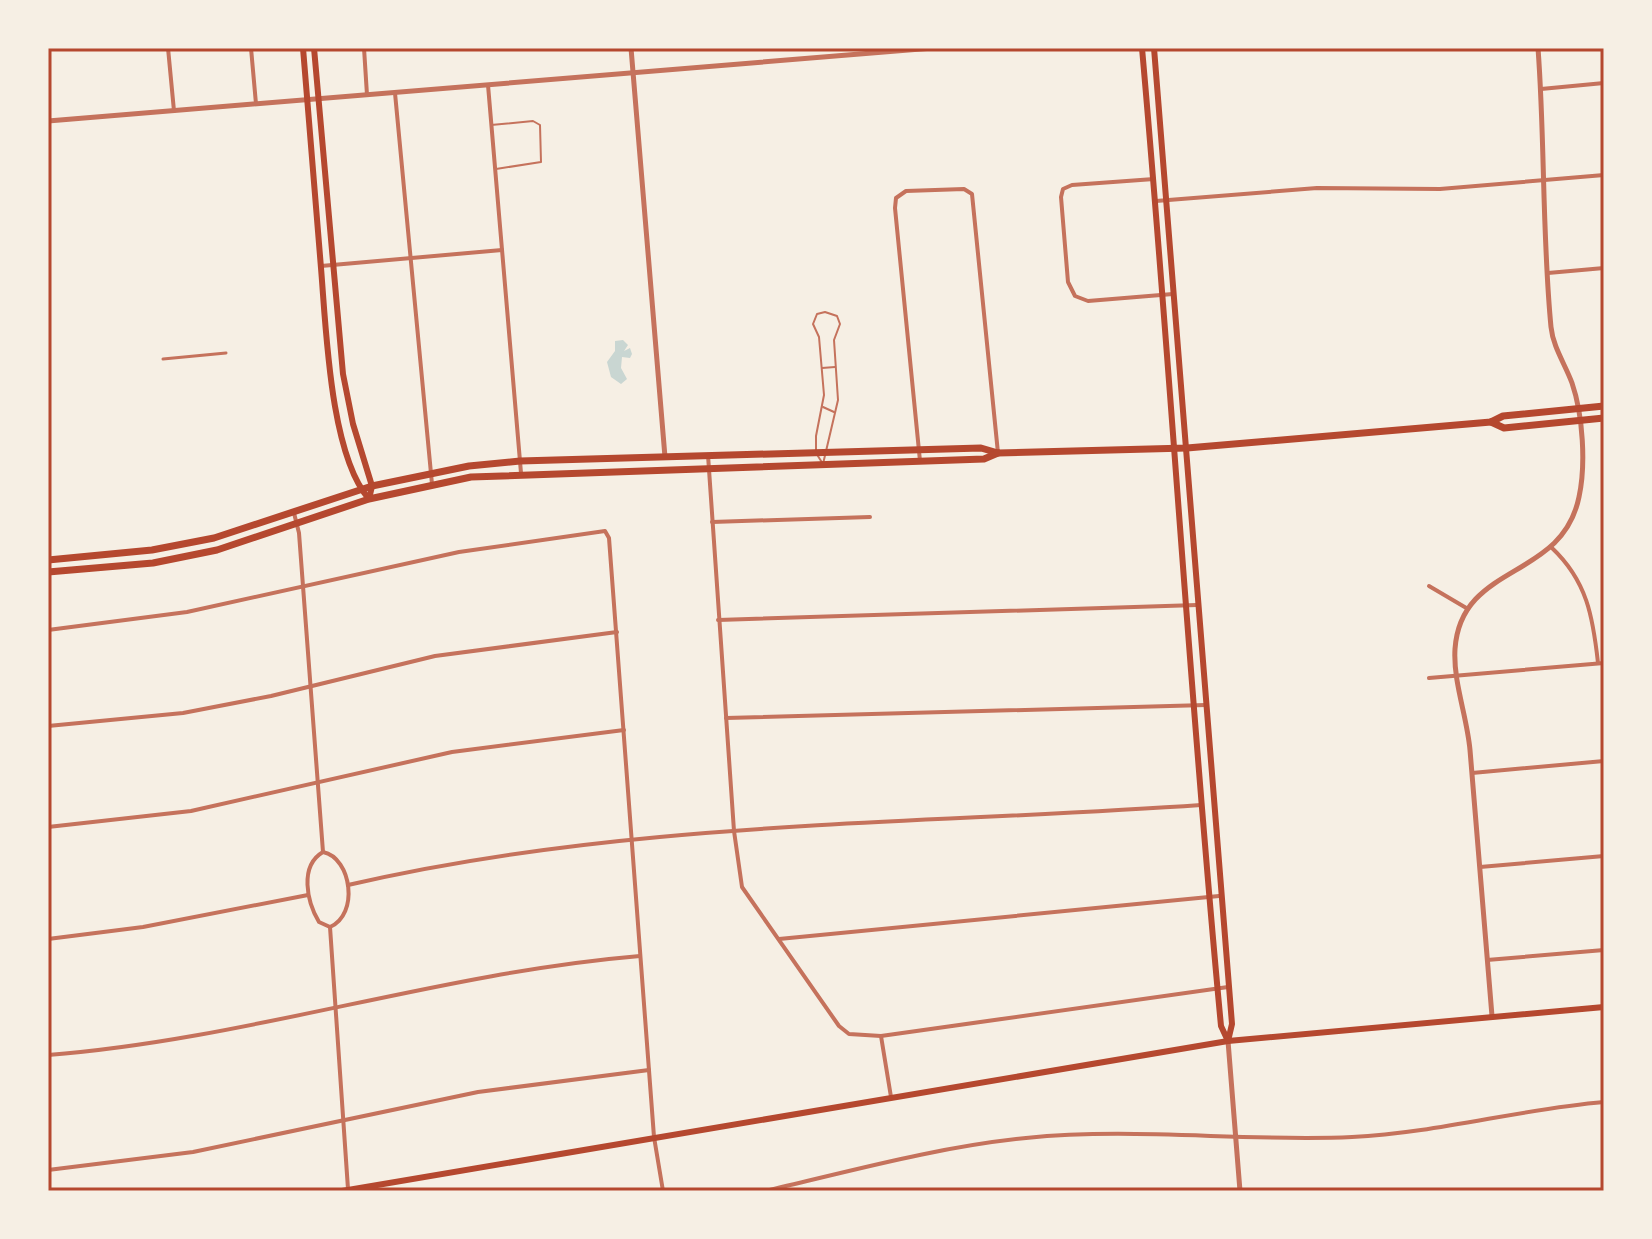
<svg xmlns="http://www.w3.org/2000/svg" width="1652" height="1239" font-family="'Fira Sans Condensed',sans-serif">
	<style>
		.water { fill: #c9d6d2 }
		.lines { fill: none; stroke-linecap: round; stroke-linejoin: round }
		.service { stroke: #c5725c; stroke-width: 2 }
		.pedestrian { stroke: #c5725c; stroke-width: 3 }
		.minor { stroke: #c5725c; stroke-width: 4 }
		.tertiary { stroke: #c5725c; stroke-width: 5 }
		.secondary { stroke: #b5482f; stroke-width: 6 }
		.primary { stroke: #b5482f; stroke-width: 7 }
		.neatline { fill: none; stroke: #b5482f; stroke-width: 3 }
	</style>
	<rect width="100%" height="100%" fill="#f6efe4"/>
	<path class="water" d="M 623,340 L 628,345 L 624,351 L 630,348 L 632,354 L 630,358 L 622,357 L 621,368 L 627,379 L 621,384 L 611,377 L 607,362 L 615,351 L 615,341 Z"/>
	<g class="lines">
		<g class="service">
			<path d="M 491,125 L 533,121 L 540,125 L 541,162 L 496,169"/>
			<path d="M 825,312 L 837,316 L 840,324 L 834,340 L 838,400 L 823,464 L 816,453 L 816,436 L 824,395 L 819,337 L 813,324 L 817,314 Z"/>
			<path d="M 822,368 L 835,367"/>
			<path d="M 823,407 L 834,412"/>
		</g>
		<path class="pedestrian" d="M 163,359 L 226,353"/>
		<g class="minor">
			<path d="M 168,48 L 174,111"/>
			<path d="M 251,48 L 256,104"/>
			<path d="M 364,48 L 367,95"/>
			<path d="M 488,85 L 521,473"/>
			<path d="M 1541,89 L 1604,83"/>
			<path d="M 395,93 L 432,484"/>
			<path d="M 1154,179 L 1072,185 L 1063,189 L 1061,197 L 1068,282 L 1075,296 L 1088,301 L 1173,294"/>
			<path d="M 1156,201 L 1317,188 L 1440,189 L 1604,175"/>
			<path d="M 321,266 L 502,250"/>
			<path d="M 1548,273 L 1604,268"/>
			<path d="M 708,455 L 734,831 L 742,887 L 839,1026 L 849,1034 L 881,1036 L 1228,987"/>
			<path d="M 920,461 L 895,208 L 896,198 L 906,191 L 964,189 L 972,194 L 998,453"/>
			<path d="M 294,513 L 299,533 L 323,852"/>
			<path d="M 712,522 L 870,517"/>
			<path d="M 1552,548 C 1587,581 1593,617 1598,663"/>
			<path d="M 1429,586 L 1468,609"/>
			<path d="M 718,620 L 1197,605"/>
			<path d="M 48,630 L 187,612 L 459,552 L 605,531 L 609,538 L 654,1137 L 663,1191"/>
			<path d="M 1429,678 L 1604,663"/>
			<path d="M 726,718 L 1206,705"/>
			<path d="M 48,726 L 183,713 L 271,696 L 435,656 L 617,632"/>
			<path d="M 1472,773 L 1604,761"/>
			<path d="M 48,827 L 191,811 L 452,752 L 624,730"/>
			<path d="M 323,852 C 352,858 359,915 330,927 L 319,922 C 307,902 299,866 323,852 Z"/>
			<path d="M 1480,867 L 1604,856"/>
			<path d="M 348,885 C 627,820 916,825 1201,805"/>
			<path d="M 330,927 L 348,1189"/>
			<path d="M 48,939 L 143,927 L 308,895"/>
			<path d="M 779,939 L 1219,896"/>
			<path d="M 1487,960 L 1604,950"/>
			<path d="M 881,1036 L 891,1097"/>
			<path d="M 48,1055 C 249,1039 438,973 640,956"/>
			<path d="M 48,1170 L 193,1152 L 478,1092 L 649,1070"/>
			<path d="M 765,1191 C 851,1171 937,1147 1026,1138 C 1134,1127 1244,1142 1352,1137 C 1438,1133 1519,1109 1604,1102"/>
		</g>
		<g class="tertiary">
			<path d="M 631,48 L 665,457"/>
			<path d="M 48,121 L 933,48"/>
			<path d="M 1492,1016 L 1470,750 C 1467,716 1453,682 1455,649 C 1461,562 1562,581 1579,497 C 1586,465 1583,415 1572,383 C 1565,364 1553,347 1551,327 C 1542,234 1545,141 1538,48"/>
			<path d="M 1228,1041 L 1240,1191"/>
		</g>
		<g class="secondary">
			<path d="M 303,48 C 309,121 315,195 321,268 C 326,327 330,455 369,499"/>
			<path d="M 314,48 L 343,374 L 353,424 L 372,486 L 369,499"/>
			<path d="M 1142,48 C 1171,374 1190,700 1221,1026 L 1228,1041"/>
			<path d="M 1154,48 L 1232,1024 L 1228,1041"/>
			<path d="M 342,1191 L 1228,1041 L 1604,1007"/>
		</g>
		<g class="primary">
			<path d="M 1491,422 L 1504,428 L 1604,418"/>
			<path d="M 48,560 L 152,550 L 214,538 L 372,486 L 469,466 L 520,461 L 981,448 L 998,453 L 1187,448 L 1491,422 L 1503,416 L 1604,406"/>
			<path d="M 48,572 L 153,563 L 217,550 L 369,499 L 471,477 L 984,459 L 998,453"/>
		</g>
	</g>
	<rect width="1652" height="1239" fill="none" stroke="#f6efe4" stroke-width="100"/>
	<rect x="50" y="50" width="1552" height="1139" class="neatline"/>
</svg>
